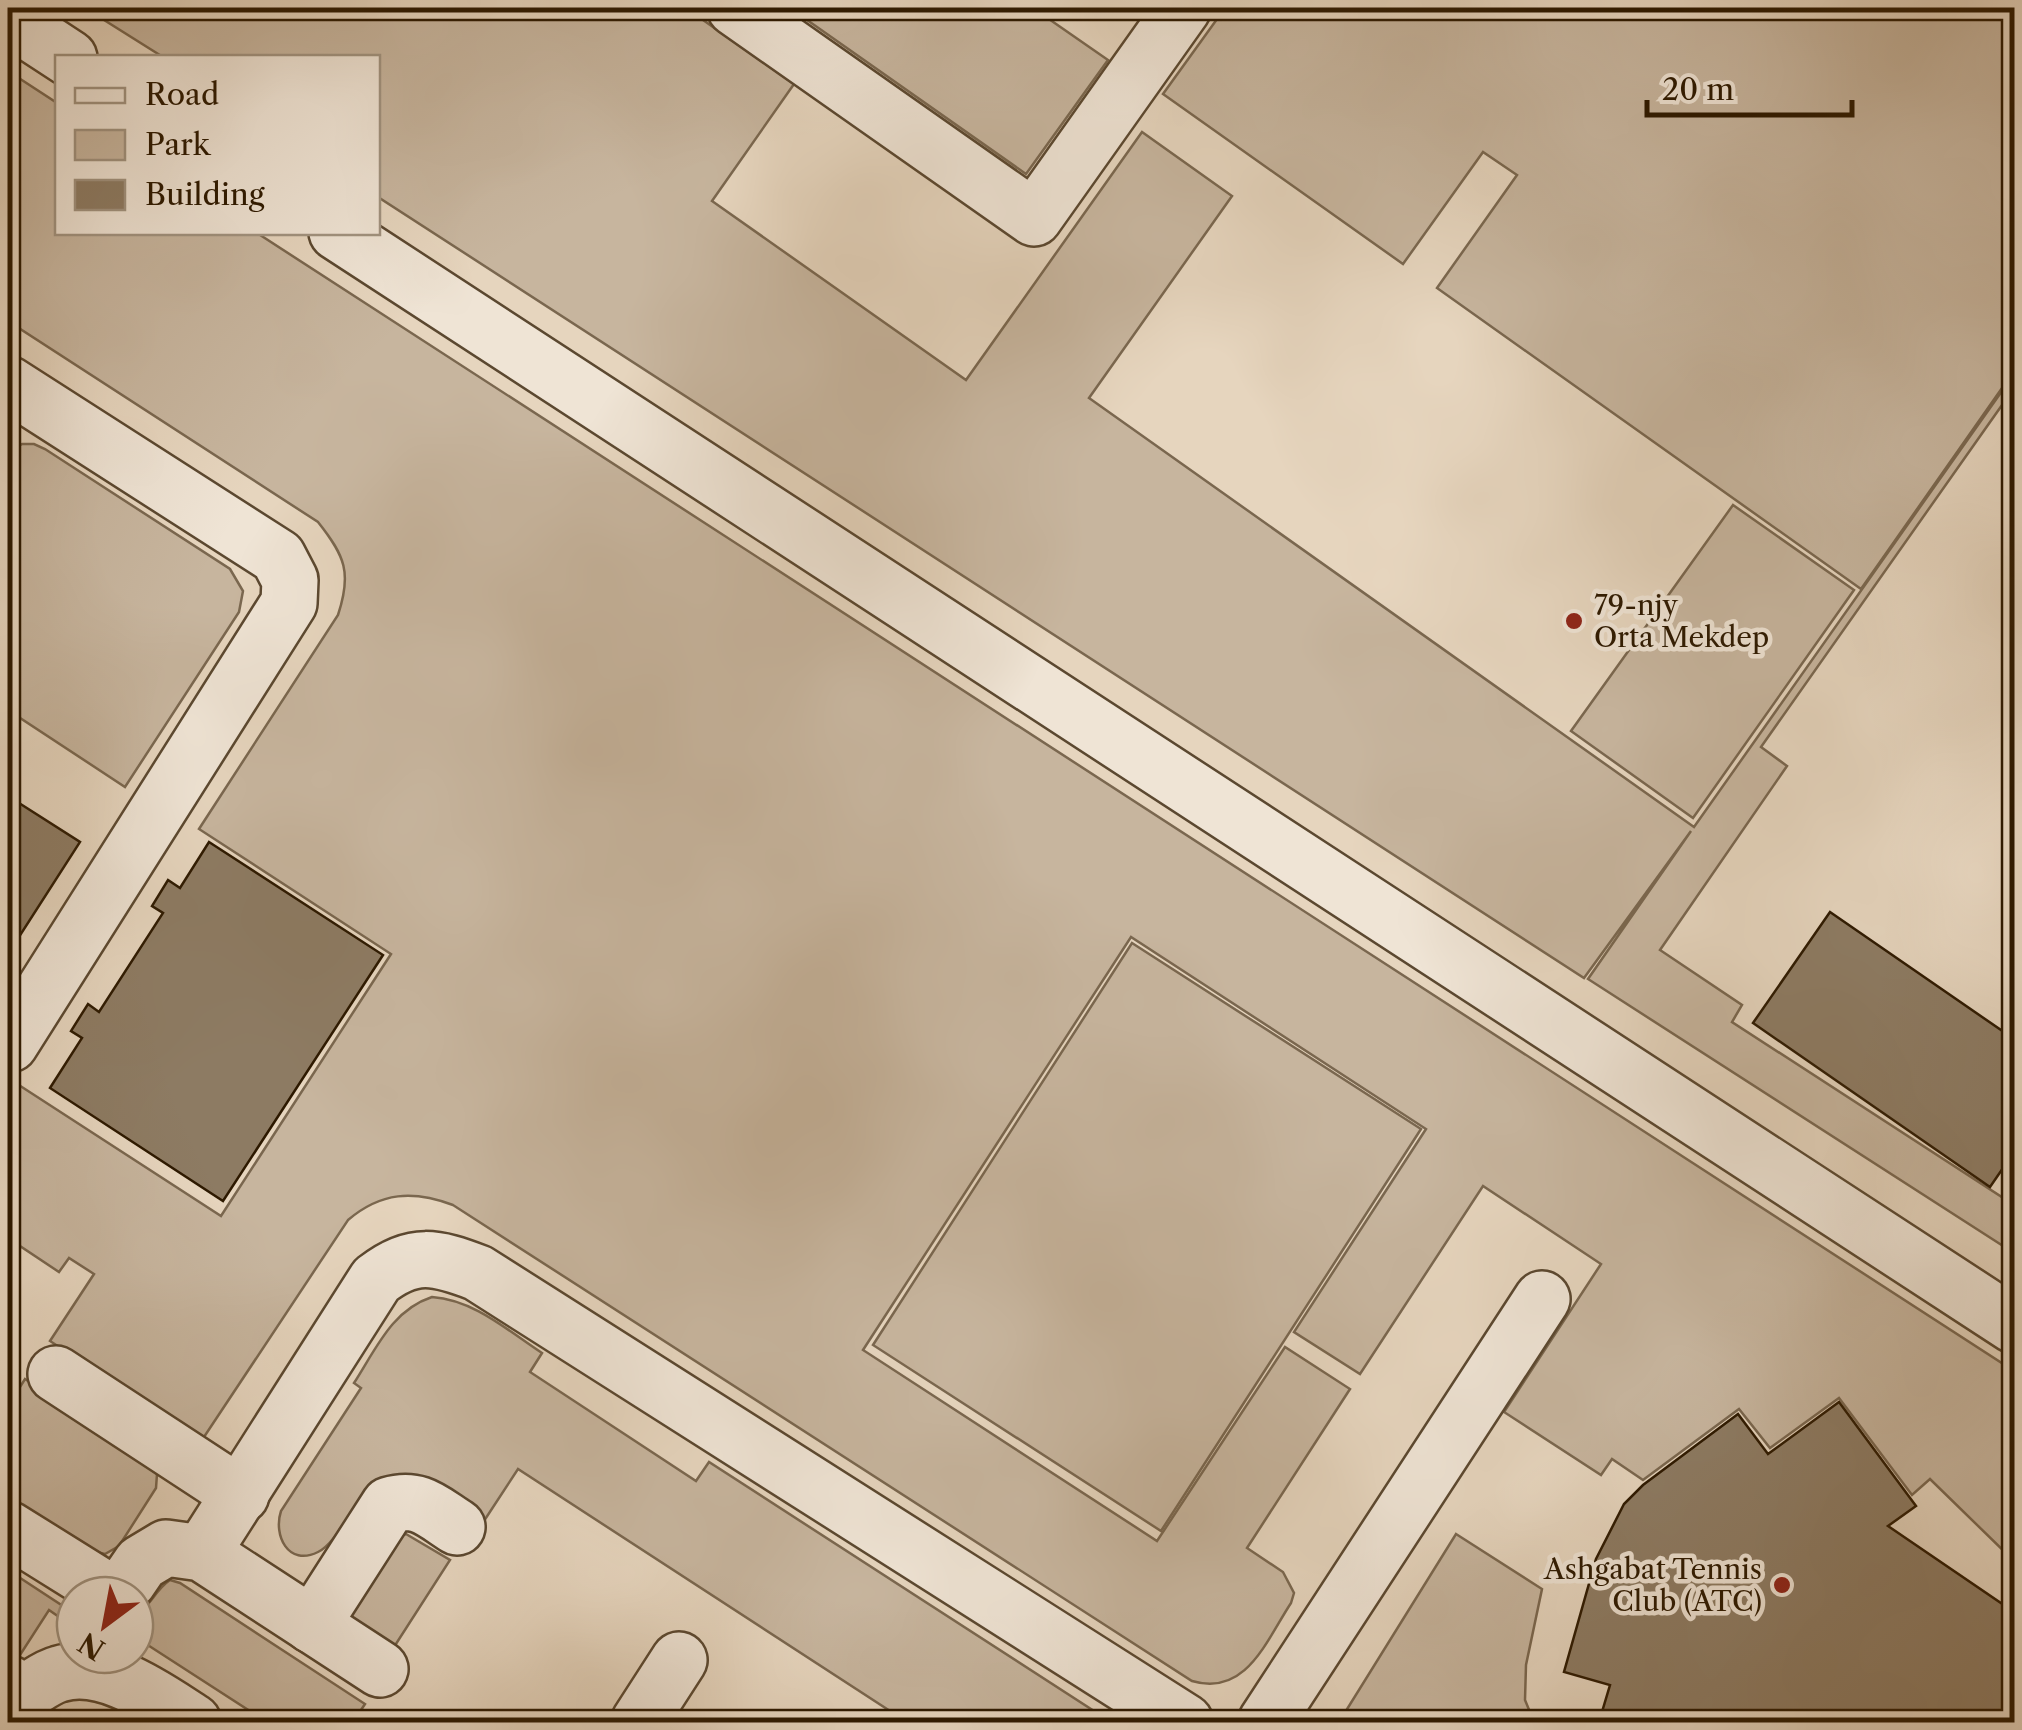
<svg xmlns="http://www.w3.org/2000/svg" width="2022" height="1730" font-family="'Libre Caslon Text',serif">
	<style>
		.green { fill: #c7b59e; stroke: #7a674f; stroke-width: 2.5 }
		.building { fill: #8d7b63; stroke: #2d1900; stroke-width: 2.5 }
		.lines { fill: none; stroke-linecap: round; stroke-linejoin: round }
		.minor-casing { stroke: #5b4830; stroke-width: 60 }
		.minor { stroke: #efe4d5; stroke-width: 55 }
		.poi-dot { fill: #8f2418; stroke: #efe4d5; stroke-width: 4 }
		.labels { text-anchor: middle; stroke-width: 9; stroke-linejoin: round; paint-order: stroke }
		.poi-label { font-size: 28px; fill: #2d1900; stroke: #efe4d5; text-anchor: start }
	</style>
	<rect width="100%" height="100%" fill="#e6d5be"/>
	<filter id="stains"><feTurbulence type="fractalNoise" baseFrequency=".002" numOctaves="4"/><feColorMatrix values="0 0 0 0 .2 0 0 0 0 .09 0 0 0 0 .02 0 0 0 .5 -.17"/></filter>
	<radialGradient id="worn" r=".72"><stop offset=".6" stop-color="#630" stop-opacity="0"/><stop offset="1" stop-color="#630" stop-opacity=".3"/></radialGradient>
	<g class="green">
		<path d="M 85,8 L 686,8 L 794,84 L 712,201 L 966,380 L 1142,132 L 1232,196 L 1089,398 L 1694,827 L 2014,374 L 2014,388 L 1761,747 L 1787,766 L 1660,950 L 1742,1005 L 1732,1022 L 2014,1205 L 2014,1253 L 1588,979 L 1691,831 L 1584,978 L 378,197 L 378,58 L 163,57 Z"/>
		<path d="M 790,8 L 1033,8 L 1108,60 L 1026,174 Z"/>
		<path d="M 1225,8 L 2014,8 L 2014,371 L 1861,589 L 1437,288 L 1517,175 L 1483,152 L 1403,264 L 1163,94 Z"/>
		<path d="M 8,71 L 57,103 L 58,232 L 257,233 L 2014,1371 L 2014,1561 L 1930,1479 L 1912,1495 L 1839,1398 L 1770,1448 L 1739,1409 L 1643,1480 L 1612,1459 L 1601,1475 L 1504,1412 L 1601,1264 L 1483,1186 L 1360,1374 L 1294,1332 L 1426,1129 L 1131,937 L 863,1350 L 1157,1541 L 1285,1347 L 1350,1389 L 1247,1548 L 1283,1572 L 1294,1593 L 1291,1603 C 1266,1641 1246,1697 1192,1681 L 453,1205 C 413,1190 381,1192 348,1220 L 202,1440 L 50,1341 L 94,1274 L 69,1258 L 59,1272 L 8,1238 L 8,1078 L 221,1216 L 391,954 L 199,829 L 338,615 C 352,573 345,556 318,522 L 8,321 Z"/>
		<path d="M 22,444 L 34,444 L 45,449 L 230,569 L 243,591 L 239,612 L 125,787 L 8,710 L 8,453 Z"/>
		<path d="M 1733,505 L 1854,590 L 1693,818 L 1571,731 Z"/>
		<path d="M 1132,943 L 1421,1129 L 1161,1531 L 873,1345 Z"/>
		<path d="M 432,1297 C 474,1300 507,1330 542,1353 L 530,1372 L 696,1481 L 709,1462 L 1111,1722 L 907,1722 L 518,1469 L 482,1524 L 370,1489 C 351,1505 338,1542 318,1552 C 288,1567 273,1535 281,1511 L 361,1388 L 354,1383 C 376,1349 392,1310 432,1297 Z"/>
		<path d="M 25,1379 L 146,1458 L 157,1474 L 156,1488 L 119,1546 L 105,1554 L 87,1550 L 8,1498 L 8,1406 Z"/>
		<path d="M 406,1534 L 450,1560 L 385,1661 L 344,1618 L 395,1538 Z"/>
		<path d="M 1456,1534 L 1542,1589 L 1526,1665 L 1525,1700 L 1534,1722 L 1339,1722 Z"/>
		<path d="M 8,1570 L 75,1614 L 75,1628 L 49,1610 L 20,1655 L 8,1647 Z"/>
		<path d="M 170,1580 L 180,1583 L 365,1704 L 353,1722 L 267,1722 L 140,1640 L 135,1641 L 135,1616 C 150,1607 155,1590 170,1580 Z"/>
	</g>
	<g class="building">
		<path d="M 8,796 L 80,842 L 8,954 Z"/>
		<path d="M 209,842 L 383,955 L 223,1201 L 50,1088 L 82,1038 L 71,1031 L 88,1004 L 99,1012 L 163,913 L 152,906 L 168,880 L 180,888 Z"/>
		<path d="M 1830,912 L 2014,1039 L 2014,1152 L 1990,1187 L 1753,1023 Z"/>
		<path d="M 1839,1402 L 1916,1506 L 1888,1526 L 2014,1612 L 2014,1722 L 1599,1722 L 1610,1685 L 1564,1672 L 1596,1559 L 1624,1504 L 1643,1485 L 1738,1414 L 1768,1454 Z"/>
	</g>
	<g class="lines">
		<defs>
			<g id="minor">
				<path d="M 735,8 L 1034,218 L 1183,8"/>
				<path d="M 8,18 L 69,58"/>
				<path d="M 337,232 L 2014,1325"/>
				<path d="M 8,384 L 278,557 L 290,580 L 289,603 L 10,1044"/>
				<path d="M 56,1374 L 241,1495"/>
				<path d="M 8,1529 L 109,1592 L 128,1582 L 141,1563 L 166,1548 L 202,1553 L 380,1669"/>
				<path d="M 202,1553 L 376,1280 C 413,1251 436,1257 478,1273 L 1185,1722"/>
				<path d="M 312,1625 L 389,1505 C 419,1496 433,1512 457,1527"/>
				<path d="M 8,1683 L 24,1693 C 35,1687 47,1677 59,1674 C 105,1660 157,1699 193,1722"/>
				<path d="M 639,1722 L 679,1660"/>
				<path d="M 1266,1722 L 1542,1299"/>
			</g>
		</defs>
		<use href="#minor" class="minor-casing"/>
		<use href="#minor" class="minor"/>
	</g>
	<g class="poi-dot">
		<circle cx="1574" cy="621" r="10"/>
		<circle cx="1782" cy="1585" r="10"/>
	</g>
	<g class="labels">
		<g class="poi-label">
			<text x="1594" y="615">79-njy<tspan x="1594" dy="32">Orta Mekdep</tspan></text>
			<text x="1762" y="1579" text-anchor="end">Ashgabat Tennis<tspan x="1762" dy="32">Club (ATC)</tspan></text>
		</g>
	</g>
	<rect width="2022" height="1730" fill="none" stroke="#e6d5be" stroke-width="40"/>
	<rect x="10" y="10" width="2002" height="1710" fill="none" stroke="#2d1900" stroke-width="5"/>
	<rect x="20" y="20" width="1982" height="1690" fill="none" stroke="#2d1900" stroke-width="2.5"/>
	<rect x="55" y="55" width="325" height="180" fill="#efe4d5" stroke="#a19380" stroke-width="2.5"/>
	<rect x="75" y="88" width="50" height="15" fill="#efe4d5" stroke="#a19380" stroke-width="2.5"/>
	<text x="145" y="105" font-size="30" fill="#2d1900">Road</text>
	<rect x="75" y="130" width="50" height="30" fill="#c7b59e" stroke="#a19380" stroke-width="2.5"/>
	<text x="145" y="155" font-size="30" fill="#2d1900">Park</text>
	<rect x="75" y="180" width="50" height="30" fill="#8d7b63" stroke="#a19380" stroke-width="2.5"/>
	<text x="145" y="205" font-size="30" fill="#2d1900">Building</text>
	<g transform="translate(105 1625) rotate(212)"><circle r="48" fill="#efe4d5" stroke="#a19380" stroke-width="2.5"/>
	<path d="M0-8L18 38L0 25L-18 38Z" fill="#8f2418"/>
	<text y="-15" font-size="28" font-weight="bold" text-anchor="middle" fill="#2d1900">N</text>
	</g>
	<path d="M1647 100v15h205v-15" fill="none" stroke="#2d1900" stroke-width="5"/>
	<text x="1662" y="100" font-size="30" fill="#2d1900" stroke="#efe4d5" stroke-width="8" paint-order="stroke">20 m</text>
	<rect width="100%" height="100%" filter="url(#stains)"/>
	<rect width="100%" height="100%" fill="url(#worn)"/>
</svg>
